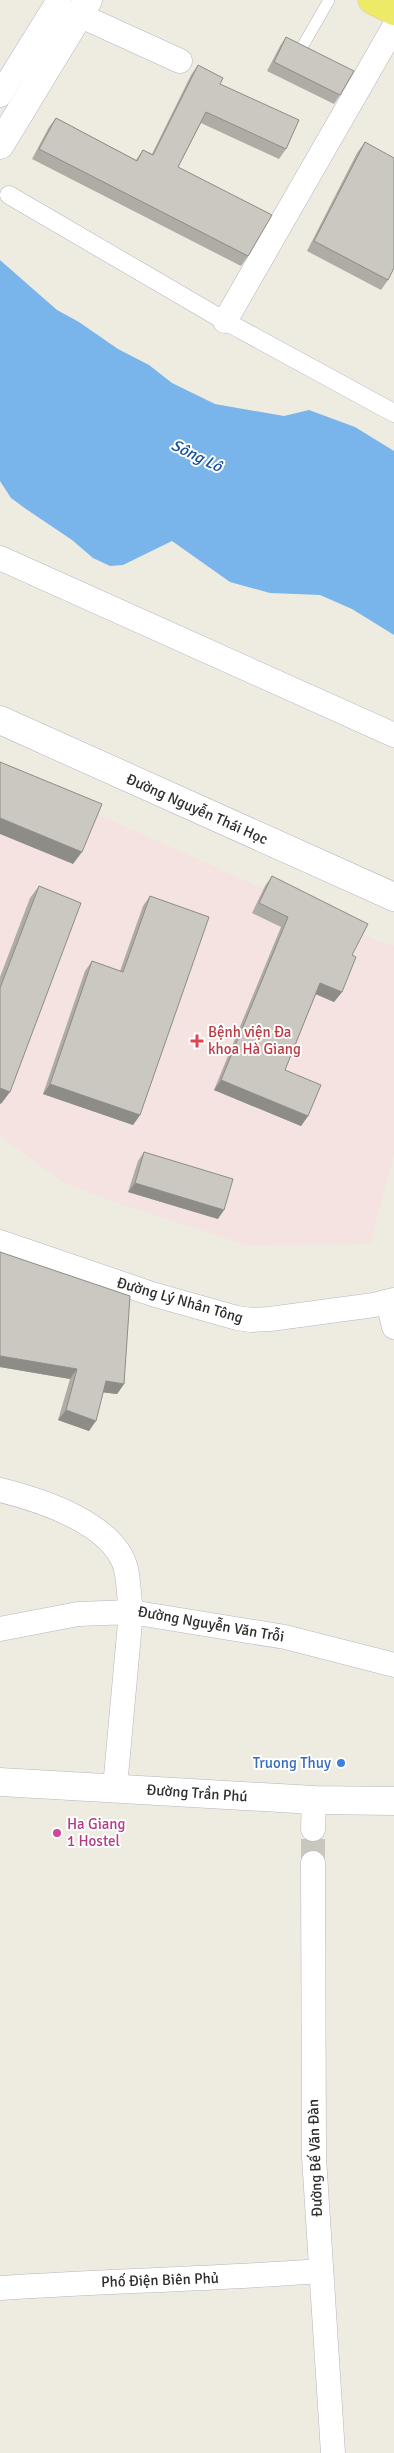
<svg xmlns="http://www.w3.org/2000/svg" width="394" height="2453" font-family="Signika,sans-serif">
	<style>
		.medical { fill: #f4e3e0 }
		.water { fill: #79b5eb }
		.lines { fill: none; stroke-linecap: round; stroke-linejoin: round }
		.minor-tunnel { stroke: #c8c6bd; stroke-width: 24; stroke-dasharray: 24 12; stroke-linecap: butt }
		.service-casing { stroke: #b5b5c0; stroke-width: 12 }
		.pedestrian-casing { stroke: #b5b5c0; stroke-width: 19 }
		.minor-casing { stroke: #b5b5c0; stroke-width: 25 }
		.secondary-casing { stroke: #b5b5c0; stroke-width: 29 }
		.primary-casing { stroke: #cdcdcd; stroke-width: 29 }
		.service { stroke: #fff; stroke-width: 11 }
		.pedestrian { stroke: #fff; stroke-width: 18 }
		.minor { stroke: #fff; stroke-width: 24 }
		.secondary { stroke: #fff; stroke-width: 28 }
		.primary { stroke: #edea68; stroke-width: 28 }
		.wall { fill: #aeaca5 }
		.shaded-wall { fill: #8d8c86 }
		.building { fill: #cac8c0; stroke: #8d8c86 }
		.health-dot { fill: #e0444e; stroke: #fff; stroke-width: 2 }
		.shop-dot { fill: #3f7fe0; stroke: #fff; stroke-width: 2 }
		.hotel-dot { fill: #d1479c; stroke: #fff; stroke-width: 2 }
		.labels { text-anchor: middle; stroke-width: 4; stroke-linejoin: round; paint-order: stroke }
		.street-label { font-size: 15px; fill: #2e2e2e; stroke: #fff }
		.health-label { font-size: 15px; fill: #be3a42; stroke: #fff; text-anchor: start }
		.shop-label { font-size: 15px; fill: #366cbe; stroke: #fff; text-anchor: end }
		.hotel-label { font-size: 15px; fill: #b23c85; stroke: #fff; text-anchor: start }
		.water-label { font-size: 16px; font-style: italic; fill: #13519d; stroke: #fff }
	</style>
	<rect width="100%" height="100%" fill="#eeece1"/>
	<path class="medical" d="M 0,770 L 379,941 L 394,945 L 394,1154 L 370,1244 L 247,1245 L 120,1204 L 64,1183 L 0,1136 Z"/>
	<path class="water" d="M 0,260 L 57,310 L 79,322 L 118,349 L 149,365 L 172,383 L 215,404 L 284,416 L 309,410 L 355,427 L 394,451 L 394,635 L 352,609 L 320,595 L 270,593 L 230,582 L 172,541 L 123,565 L 110,566 L 93,558 L 72,540 L 26,509 L 11,498 L 0,481 Z"/>
	<g class="lines">
		<path class="minor-tunnel" d="M 313,1863 L 313,1829"/>
		<defs>
			<path id="service" d="M 301,49 L 329,0"/>
			<path id="pedestrian" d="M 9,195 L 225,321 L 394,413"/>
			<g id="minor">
				<path d="M 79,15 L 180,61"/>
				<path d="M 0,95 L 59,0"/>
				<path d="M 225,321 L 394,27"/>
				<path d="M 0,558 L 394,735"/>
				<path d="M 0,1242 L 152,1294 L 237,1318 L 251,1320 L 270,1319 L 374,1305 L 394,1300"/>
				<path d="M 388,1302 L 394,1327"/>
				<path d="M 0,1490 C 41,1500 115,1524 126,1569 C 129,1583 129,1598 131,1612 L 285,1637 L 394,1665"/>
				<path d="M 0,1629 L 78,1614 L 131,1612 L 115,1787"/>
				<path d="M 313,1829 L 314,1800"/>
				<path d="M 313,1863 L 314,2157 L 333,2453"/>
				<path d="M 0,2288 C 107,2281 214,2279 321,2271"/>
			</g>
			<g id="secondary">
				<path d="M 0,145 L 88,0"/>
				<path d="M 0,720 L 394,897"/>
				<path d="M 0,1782 L 314,1800 L 394,1801"/>
			</g>
			<path id="primary" d="M 372,0 L 394,11"/>
		</defs>
		<use href="#service" class="service-casing"/>
		<use href="#pedestrian" class="pedestrian-casing"/>
		<use href="#minor" class="minor-casing"/>
		<use href="#secondary" class="secondary-casing"/>
		<use href="#primary" class="primary-casing"/>
		<use href="#service" class="service"/>
		<use href="#pedestrian" class="pedestrian"/>
		<use href="#minor" class="minor"/>
		<use href="#secondary" class="secondary"/>
		<use href="#primary" class="primary"/>
	</g>
	<g class="wall">
		<path d="M 286,37 L 340,95 L 334,104 L 267,71 L 280,46 Z"/>
		<path d="M 198,65 L 220,84 L 286,149 L 279,159 L 201,123 L 178,167 L 248,256 L 241,266 L 32,159 L 49,127 L 56,118 L 136,160 L 143,150 L 152,154 L 191,75 Z"/>
		<path d="M 365,142 L 388,280 L 381,290 L 307,251 L 357,153 Z"/>
		<path d="M 272,876 L 352,955 L 342,992 L 334,1002 L 316,994 L 285,1070 L 308,1116 L 301,1126 L 214,1090 L 281,927 L 252,913 L 265,886 Z"/>
		<path d="M 39,886 L 1,1104 L 0,1103 L 0,977 L 30,898 Z"/>
		<path d="M 150,896 L 140,1115 L 133,1125 L 43,1094 L 85,971 L 92,961 L 120,971 L 143,906 Z"/>
		<path d="M 144,1152 L 218,1219 L 128,1192 L 138,1161 Z"/>
		<path d="M 0,1252 L 124,1384 L 117,1394 L 103,1392 L 89,1431 L 58,1420 L 70,1379 L 0,1367 Z"/>
	</g>
	<g class="shaded-wall">
		<path d="M 0,818 L 82,852 L 73,864 L 0,834 Z"/>
		<path d="M 320,983 L 342,992 L 334,1002 L 313,993 Z"/>
		<path d="M 221,1080 L 308,1116 L 301,1126 L 214,1090 Z"/>
		<path d="M 50,1084 L 140,1115 L 133,1125 L 43,1094 Z"/>
		<path d="M 0,1088 L 10,1092 L 1,1104 L 0,1103 Z"/>
		<path d="M 135,1183 L 224,1210 L 218,1219 L 128,1192 Z"/>
		<path d="M 0,1356 L 77,1369 L 70,1379 L 0,1367 Z"/>
		<path d="M 106,1381 L 124,1384 L 117,1394 L 99,1392 Z"/>
		<path d="M 66,1410 L 96,1421 L 89,1431 L 58,1420 Z"/>
	</g>
	<g class="building">
		<path d="M 286,37 L 354,71 L 340,95 L 274,62 Z"/>
		<path d="M 198,65 L 223,78 L 220,84 L 299,120 L 286,149 L 206,112 L 178,167 L 272,215 L 248,256 L 39,149 L 56,118 L 137,161 L 143,150 L 153,155 Z"/>
		<path d="M 365,142 L 394,158 L 394,268 L 388,280 L 314,241 Z"/>
		<path d="M 0,762 L 102,804 L 82,852 L 0,818 Z"/>
		<path d="M 272,876 L 368,924 L 352,955 L 356,957 L 342,992 L 320,983 L 285,1070 L 321,1085 L 308,1116 L 221,1080 L 288,917 L 259,903 Z"/>
		<path d="M 39,886 L 81,903 L 10,1092 L 0,1088 L 0,988 Z"/>
		<path d="M 150,896 L 209,917 L 140,1115 L 50,1084 L 92,961 L 123,972 Z"/>
		<path d="M 144,1152 L 233,1179 L 224,1210 L 135,1183 Z"/>
		<path d="M 0,1252 L 130,1296 L 124,1384 L 106,1381 L 96,1421 L 66,1410 L 77,1369 L 0,1356 Z"/>
	</g>
	<path class="health-dot" d="M194.5 1033.5h5v5h5v5h-5v5h-5v-5h-5v-5h5z"/>
	<circle class="shop-dot" cx="341" cy="1763" r="5"/>
	<circle class="hotel-dot" cx="57" cy="1833" r="5"/>
	<g class="labels">
		<g class="street-label">
			<text transform="translate(197 809) rotate(24)" y="5">Đường Nguyễn Thái Học</text>
			<text transform="translate(180 1300) rotate(16)" y="5">Đường Lý Nhân Tông</text>
			<text transform="translate(211 1624) rotate(10)" y="5">Đường Nguyễn Văn Trỗi</text>
			<text transform="translate(197 1793) rotate(4)" y="5">Đường Trần Phú</text>
			<text transform="translate(315 2158) rotate(-92)" y="5">Đường Bế Văn Đàn</text>
			<text transform="translate(160 2280) rotate(-2)" y="5">Phố Điện Biên Phủ</text>
		</g>
		<g class="health-label">
			<text x="208" y="1037">Bệnh viện Đa<tspan x="208" dy="17">khoa Hà Giang</tspan></text>
		</g>
		<g class="shop-label">
			<text x="331" y="1768">Truong Thuy</text>
		</g>
		<g class="hotel-label">
			<text x="67" y="1829">Ha Giang<tspan x="67" dy="17">1 Hostel</tspan></text>
		</g>
		<g class="water-label">
			<text transform="translate(197 455) rotate(26)" y="6">Sông Lô</text>
		</g>
	</g>
</svg>
